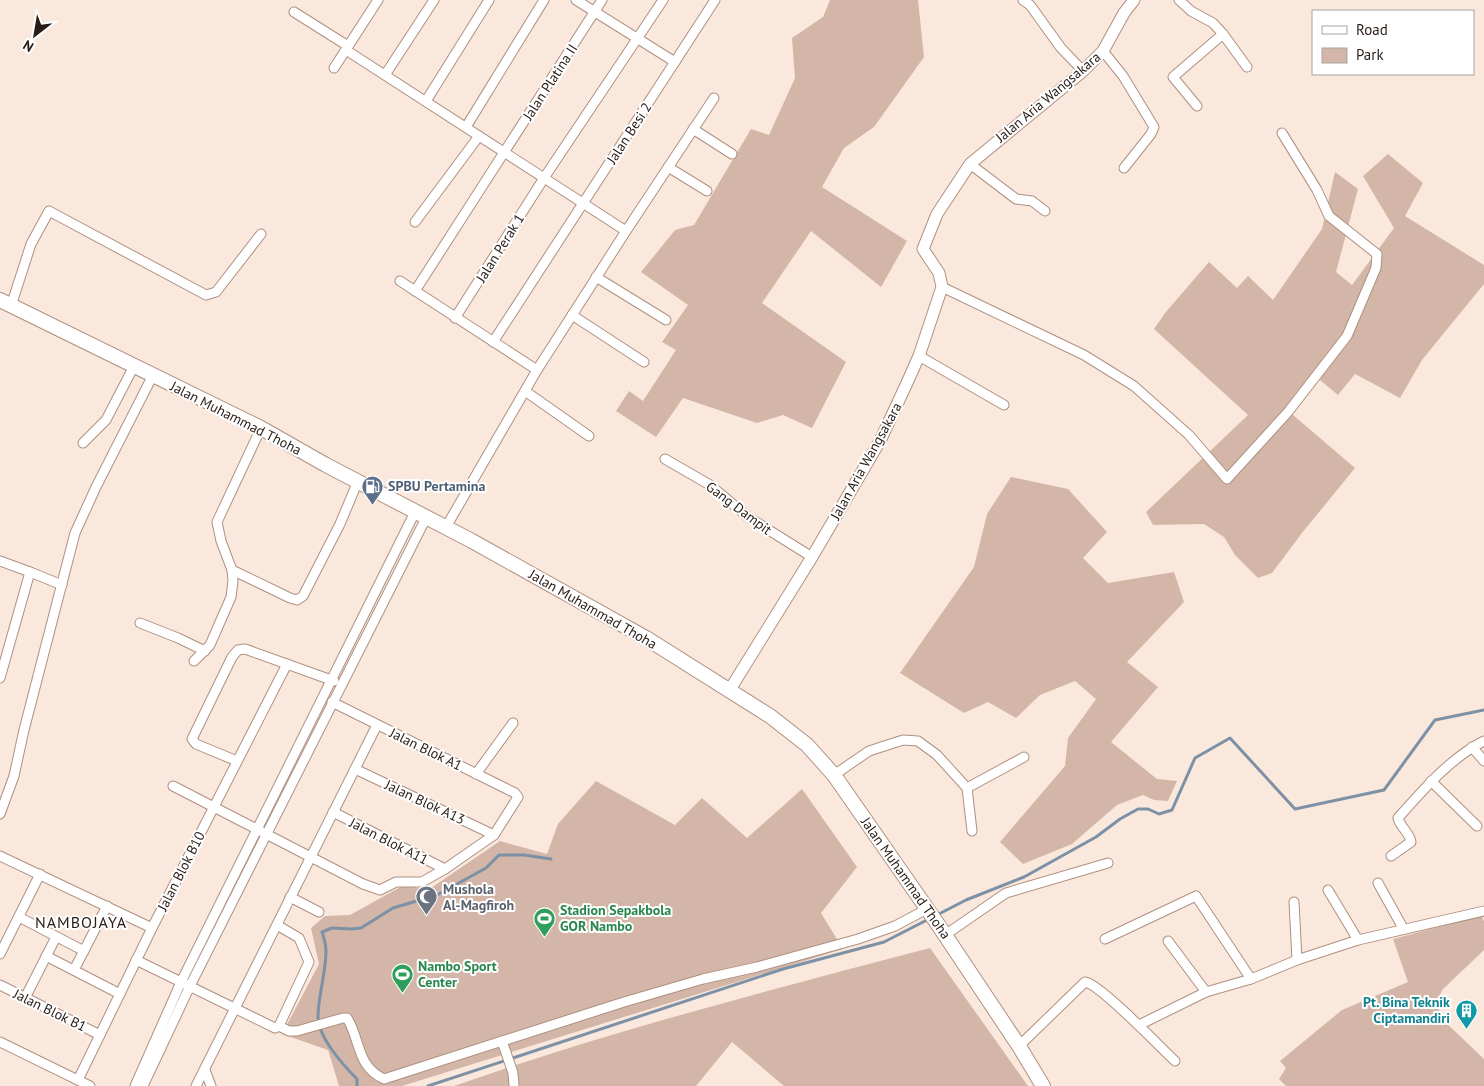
<svg xmlns="http://www.w3.org/2000/svg" width="1484" height="1086" font-family="'PT Sans',sans-serif">
	<style>
		.green { fill: #d3b6a7 }
		.lines { fill: none; stroke-linecap: round; stroke-linejoin: round }
		.stream { stroke: #7c91a6; stroke-width: 3 }
		.minor-casing { stroke: #ae9080; stroke-width: 11 }
		.tertiary-casing { stroke: #ae9080; stroke-width: 13 }
		.primary-casing { stroke: #ae9080; stroke-width: 16 }
		.minor { stroke: #fff; stroke-width: 9 }
		.tertiary { stroke: #fff; stroke-width: 11 }
		.primary { stroke: #fff; stroke-width: 14 }
		.labels { text-anchor: middle; stroke-width: 4; stroke-linejoin: round; paint-order: stroke }
		.street-label { font-size: 14px; fill: #281c16; stroke: #fff }
		.service-label { font-size: 14px; font-weight: bold; fill: #4e5e75; stroke: #fff; text-anchor: start }
		.worship-label { font-size: 14px; font-weight: bold; fill: #5b616d; stroke: #fff; text-anchor: start }
		.leisure-label { font-size: 14px; font-weight: bold; fill: #27864d; stroke: #fff; text-anchor: start }
		.culture-label { font-size: 14px; font-weight: bold; fill: #0d838f; stroke: #fff; text-anchor: end }
		.quarter-label { font-size: 16px; letter-spacing: 1px; fill: #281c16; stroke: #fff }
	</style>
	<rect width="100%" height="100%" fill="#fbe8dd"/>
	<g class="green">
		<path d="M 830,0 L 918,0 L 924,57 L 874,127 L 844,148 L 822,187 L 907,241 L 881,287 L 811,231 L 762,303 L 846,362 L 812,428 L 783,415 L 757,423 L 683,398 L 656,437 L 616,411 L 629,391 L 643,401 L 676,350 L 662,342 L 688,305 L 641,272 L 675,230 L 694,225 L 751,129 L 769,135 L 795,78 L 792,38 L 823,17 Z"/>
		<path d="M 1388,154 L 1423,183 L 1405,216 L 1484,265 L 1484,284 L 1422,360 L 1400,398 L 1355,374 L 1338,395 L 1314,375 L 1286,409 L 1355,468 L 1302,533 L 1272,573 L 1258,578 L 1235,555 L 1224,537 L 1204,524 L 1153,525 L 1146,512 L 1248,415 L 1154,329 L 1165,313 L 1209,262 L 1237,288 L 1248,276 L 1273,300 L 1322,229 L 1335,172 L 1358,189 L 1336,272 L 1352,285 L 1394,228 L 1363,176 Z"/>
		<path d="M 1011,477 L 1068,489 L 1107,532 L 1083,558 L 1108,583 L 1174,572 L 1184,602 L 1127,662 L 1158,687 L 1111,742 L 1157,779 L 1177,781 L 1168,801 L 1154,800 L 1143,795 L 1117,805 L 1072,844 L 1023,864 L 1000,842 L 1065,766 L 1068,738 L 1096,699 L 1075,681 L 1040,695 L 1016,718 L 988,702 L 964,713 L 900,673 L 974,567 L 987,514 Z"/>
		<path d="M 596,781 L 675,825 L 702,798 L 747,838 L 802,789 L 857,867 L 821,913 L 843,949 L 402,1086 L 339,1086 L 328,1050 L 282,1034 L 319,964 L 311,928 L 325,916 L 350,915 L 404,885 L 428,890 L 500,841 L 547,854 L 558,824 Z"/>
		<path d="M 1481,916 L 1484,921 L 1484,950 L 1442,990 L 1437,1002 L 1441,1018 L 1484,1059 L 1484,1086 L 1286,1086 L 1279,1079 L 1286,1068 L 1280,1061 L 1342,1010 L 1408,982 L 1393,939 Z"/>
		<path d="M 930,948 L 1028,1086 L 784,1086 L 732,1042 L 696,1086 L 454,1086 C 610,1031 770,990 930,948 Z"/>
	</g>
	<g class="lines">
		<g class="stream">
			<path d="M 937,915 L 966,900 L 1024,877 L 1096,837 L 1120,819 L 1138,809 L 1148,809 L 1159,814 L 1172,810 L 1195,758 L 1230,738 L 1295,809 L 1384,790 L 1435,720 L 1484,710"/>
			<path d="M 357,1086 L 357,1079 C 343,1065 318,1037 318,1017 C 318,996 326,973 326,951 C 326,945 324,938 322,932 L 332,928 L 352,929 L 361,928 L 393,908 L 437,895 L 486,868 L 499,855 L 524,855 L 551,859"/>
			<path d="M 428,1086 L 783,969 L 884,942 L 929,919"/>
		</g>
		<defs>
			<g id="minor">
				<path d="M 576,0 L 675,62"/>
				<path d="M 1023,0 L 1030,5 L 1061,48 L 1083,71"/>
				<path d="M 1179,0 L 1191,11 L 1213,23 L 1223,34 L 1247,67"/>
				<path d="M 294,12 L 348,46"/>
				<path d="M 346,50 L 626,231"/>
				<path d="M 1103,51 L 1123,76 L 1154,127 L 1151,134 L 1124,168"/>
				<path d="M 334,68 L 378,0"/>
				<path d="M 385,75 L 434,0"/>
				<path d="M 426,101 L 489,0"/>
				<path d="M 1197,106 L 1173,77 L 1223,34"/>
				<path d="M 466,127 L 544,0"/>
				<path d="M 693,129 L 732,154"/>
				<path d="M 970,164 L 1016,199 L 1032,201 L 1045,211"/>
				<path d="M 668,167 L 707,191"/>
				<path d="M 415,222 L 479,136"/>
				<path d="M 596,277 L 666,320"/>
				<path d="M 400,281 L 537,370"/>
				<path d="M 942,287 L 1084,355 L 1134,386 L 1189,435 L 1227,479 L 1288,412 L 1347,336 L 1376,268 L 1377,254 L 1329,216 L 1317,190 L 1282,133"/>
				<path d="M 415,291 L 602,0"/>
				<path d="M 11,306 L 31,244 L 49,211 L 206,295 L 216,292 L 261,234"/>
				<path d="M 572,315 L 644,362"/>
				<path d="M 455,318 L 544,178 L 663,0"/>
				<path d="M 493,342 L 715,0"/>
				<path d="M 919,356 L 1004,405"/>
				<path d="M 525,391 L 589,436"/>
				<path d="M 83,443 L 106,420 L 134,366"/>
				<path d="M 665,459 L 710,485 L 748,517 L 812,557"/>
				<path d="M 446,527 L 537,370 L 626,231 L 714,98"/>
				<path d="M 0,561 L 30,572"/>
				<path d="M 232,570 L 290,598 L 297,600 L 303,596 L 340,524 L 358,481"/>
				<path d="M 140,623 L 178,638 L 205,651"/>
				<path d="M 194,661 L 210,645 L 231,597 L 233,581 L 232,570 L 221,541 L 217,522 L 261,428"/>
				<path d="M 0,678 L 30,572 L 62,585"/>
				<path d="M 1472,747 L 1484,761"/>
				<path d="M 237,761 L 196,744 L 192,739 L 232,657 L 238,650 L 245,649 L 334,681"/>
				<path d="M 355,769 L 494,835"/>
				<path d="M 476,774 L 513,723"/>
				<path d="M 834,775 L 869,751 L 903,740 L 918,741 L 937,755 L 967,788 L 972,831"/>
				<path d="M 1431,781 L 1477,826"/>
				<path d="M 173,786 L 363,884 L 380,890 L 396,882 L 422,882 L 445,869 L 494,835 L 518,797 L 515,793 L 332,702"/>
				<path d="M 967,788 L 1024,757"/>
				<path d="M 333,812 L 445,869"/>
				<path d="M 0,814 L 14,776 L 24,730 L 75,533 L 96,487 L 153,375"/>
				<path d="M 0,856 L 152,928"/>
				<path d="M 1391,856 L 1411,842 C 1410,833 1400,827 1398,818 C 1423,790 1450,758 1484,741"/>
				<path d="M 1378,883 L 1403,928"/>
				<path d="M 1328,890 L 1358,940"/>
				<path d="M 290,897 L 319,912"/>
				<path d="M 1294,902 L 1297,960"/>
				<path d="M 19,917 L 84,951"/>
				<path d="M 277,925 L 299,938 L 309,962 L 279,1026"/>
				<path d="M 945,935 L 1006,893 L 1108,863"/>
				<path d="M 1105,939 L 1196,896 L 1251,979"/>
				<path d="M 1168,941 L 1206,992"/>
				<path d="M 0,954 L 40,874"/>
				<path d="M 46,956 L 120,994"/>
				<path d="M 136,960 L 275,1028 L 279,1026 L 289,1031 L 297,1031 L 343,1018 L 347,1018 C 361,1040 356,1066 384,1079 L 624,1002 L 703,979 L 757,967 L 858,939 L 895,926 L 927,909"/>
				<path d="M 74,970 L 107,906"/>
				<path d="M 0,985 L 100,1035"/>
				<path d="M 25,998 L 56,937"/>
				<path d="M 1139,1025 L 1206,992 L 1251,979 L 1297,960 L 1358,940 L 1484,911"/>
				<path d="M 502,1041 L 513,1073 L 514,1085"/>
				<path d="M 0,1042 L 90,1086"/>
				<path d="M 1019,1046 L 1085,982 C 1100,984 1160,1047 1175,1061"/>
				<path d="M 205,1070 L 211,1086"/>
				<path d="M 78,1080 L 152,928 L 287,664"/>
				<path d="M 135,1086 L 181,982 L 415,512"/>
				<path d="M 143,1086 L 190,986 L 426,518"/>
				<path d="M 196,1086 L 377,725"/>
			</g>
			<path id="tertiary" d="M 729,691 L 812,557 L 880,441 L 906,385 L 919,356 L 942,287 L 939,273 L 923,249 L 937,214 L 970,164 L 1083,71 L 1103,51 L 1124,13 L 1134,0"/>
			<path id="primary" d="M 0,300 L 261,428 L 326,465 L 472,541 L 646,638 L 770,716 L 807,745 L 834,775 L 939,926 L 1019,1046 L 1043,1086"/>
		</defs>
		<use href="#minor" class="minor-casing"/>
		<use href="#tertiary" class="tertiary-casing"/>
		<use href="#primary" class="primary-casing"/>
		<use href="#minor" class="minor"/>
		<use href="#tertiary" class="tertiary"/>
		<use href="#primary" class="primary"/>
	</g>
	<defs>
		<symbol id="fuel-pin" viewBox="-11 -11 22 30"><path d="M0 17L-7.5 6A9.5 9.5 0 1 1 7.5 6Z" fill="#5c6f8a" stroke="#fff"/><path d="M-5.5-6h7V0h2V4h1.3V-2.5L3-4.5l.8-.8L6-3V5H2.5V1h-1V6h-7ZM-4.2-4.7v3.2H.2V-4.7Z" fill="#fff"/></symbol>
		<symbol id="mosque-pin" viewBox="-11 -11 22 30"><path d="M0 17L-7.5 6A9.5 9.5 0 1 1 7.5 6Z" fill="#6b7280" stroke="#fff"/><path d="M3.5-4.9A6 6 0 1 0 3.5 4.9A5 5 0 1 1 3.5-4.9Z" fill="#fff"/></symbol>
		<symbol id="stadium-pin" viewBox="-11 -11 22 30"><path d="M0 17L-7.5 6A9.5 9.5 0 1 1 7.5 6Z" fill="#2e9e5b" stroke="#fff"/><path d="M0-5a6.5 5 0 1 0 0 10a6.5 5 0 1 0 0-10ZM-3.5-1.8h7v3.6h-7Z" fill="#fff"/></symbol>
		<symbol id="building-pin" viewBox="-11 -11 22 30"><path d="M0 17L-7.5 6A9.5 9.5 0 1 1 7.5 6Z" fill="#0f9aa8" stroke="#fff"/><path d="M-4-6H4V6H1V3H-1V6H-4ZM-2.5-4.3h1.7v1.8h-1.7ZM.8-4.3h1.7v1.8H.8ZM-2.5-1h1.7V.8h-1.7ZM.8-1h1.7V.8H.8Z" fill="#fff"/></symbol>
	</defs>
	<g fill-rule="evenodd">
		<use href="#fuel-pin" x="360" y="474" width="25" height="34"/>
		<use href="#mosque-pin" x="414" y="884" width="25" height="34"/>
		<use href="#stadium-pin" x="532" y="906" width="25" height="34"/>
		<use href="#stadium-pin" x="390" y="962" width="25" height="34"/>
		<use href="#building-pin" x="1454" y="998" width="25" height="34"/>
	</g>
	<g class="labels">
		<g class="street-label">
			<text transform="translate(550 82) rotate(-57)" y="5">Jalan Platina II</text>
			<text transform="translate(1048 97) rotate(-40)" y="5">Jalan Aria Wangsakara</text>
			<text transform="translate(629 133) rotate(-57)" y="5">Jalan Besi 2</text>
			<text transform="translate(500 248) rotate(-58)" y="5">Jalan Perak 1</text>
			<text transform="translate(236 418) rotate(27)" y="5">Jalan Muhammad Thoha</text>
			<text transform="translate(866 461) rotate(-61)" y="5">Jalan Aria Wangsakara</text>
			<text transform="translate(739 508) rotate(37)" y="5">Gang Dampit</text>
			<text transform="translate(593 609) rotate(30)" y="5">Jalan Muhammad Thoha</text>
			<text transform="translate(426 749) rotate(26)" y="5">Jalan Blok A1</text>
			<text transform="translate(425 802) rotate(25)" y="5">Jalan Blok A13</text>
			<text transform="translate(389 841) rotate(27)" y="5">Jalan Blok A11</text>
			<text transform="translate(181 871) rotate(-63)" y="5">Jalan Blok B10</text>
			<text transform="translate(906 878) rotate(55)" y="5">Jalan Muhammad Thoha</text>
			<text transform="translate(50 1010) rotate(26)" y="5">Jalan Blok B1</text>
		</g>
		<g class="service-label">
			<text x="388" y="491">SPBU Pertamina</text>
		</g>
		<g class="worship-label">
			<text x="443" y="894">Mushola<tspan x="443" dy="16">Al-Magfiroh</tspan></text>
		</g>
		<g class="leisure-label">
			<text x="560" y="915">Stadion Sepakbola<tspan x="560" dy="16">GOR Nambo</tspan></text>
			<text x="418" y="971">Nambo Sport<tspan x="418" dy="16">Center</tspan></text>
		</g>
		<g class="culture-label">
			<text x="1450" y="1007">Pt. Bina Teknik<tspan x="1450" dy="16">Ciptamandiri</tspan></text>
		</g>
		<g class="quarter-label">
			<text x="81" y="928">NAMBOJAYA</text>
		</g>
	</g>
	<rect x="1312" y="10" width="162" height="65" fill="#ffffff" stroke="#a9a4a2"/>
	<rect x="1322" y="26" width="25" height="8" fill="#ffffff" stroke="#a9a4a2"/>
	<text x="1356" y="35" font-size="15" fill="#281c16">Road</text>
	<rect x="1322" y="48" width="25" height="15" fill="#d3b6a7" stroke="#a9a4a2"/>
	<text x="1356" y="60" font-size="15" fill="#281c16">Park</text>
	<g transform="translate(35 35) rotate(211)" stroke="#ffffff" stroke-width="4" paint-order="stroke">
	<path d="M0-4L9 19L0 12L-9 19Z" fill="#281c16"/>
	<text y="-8" font-size="14" font-weight="bold" text-anchor="middle" fill="#281c16">N</text>
	</g>
</svg>
